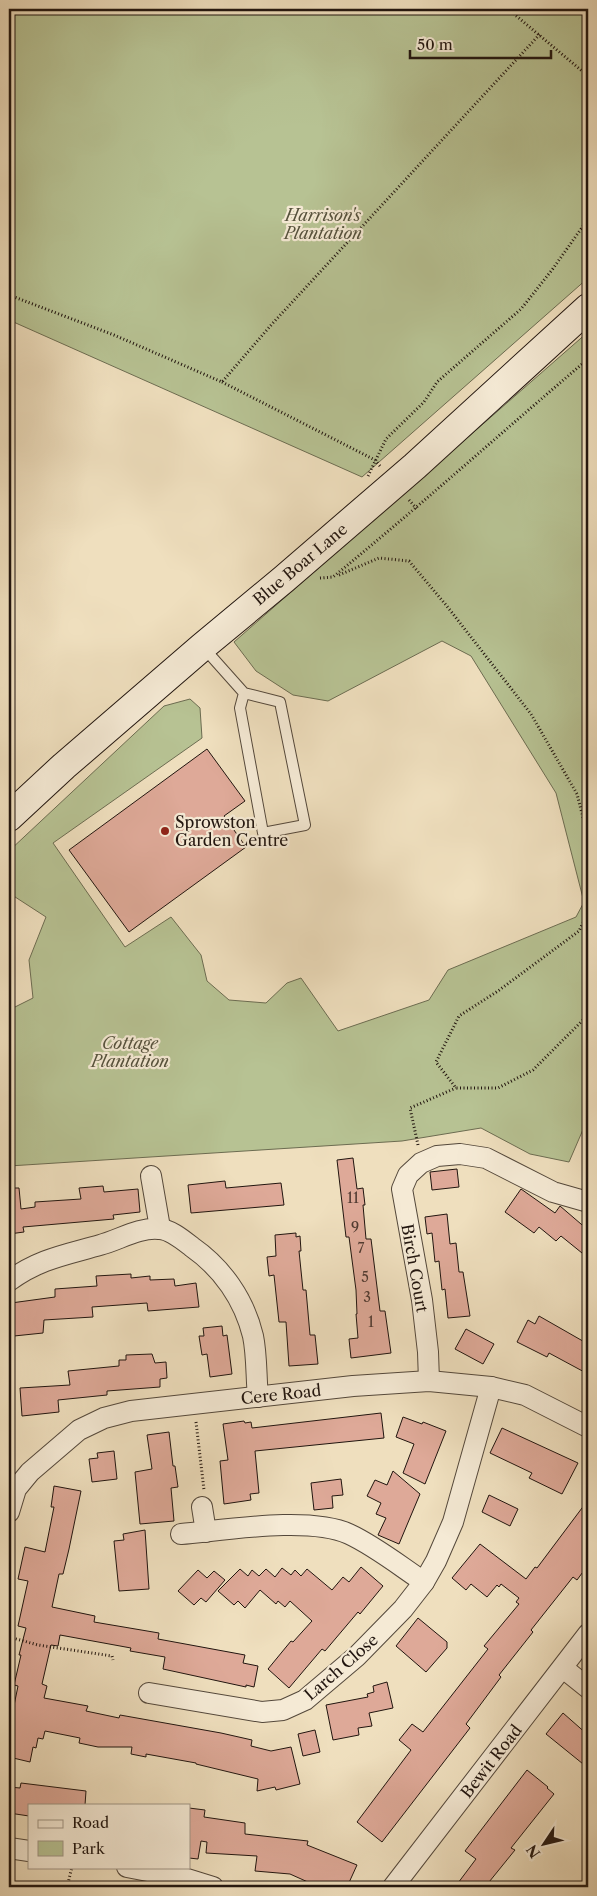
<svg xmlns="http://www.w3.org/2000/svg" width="597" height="1896" font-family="'Libre Caslon Text',serif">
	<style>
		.green { fill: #b7c293; stroke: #6c6c51 }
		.building { fill: #dea998; stroke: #21150f }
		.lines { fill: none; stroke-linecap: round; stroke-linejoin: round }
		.lane-casing { stroke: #54483b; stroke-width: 12 }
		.street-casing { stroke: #54483b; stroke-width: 22 }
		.secondary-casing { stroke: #21150f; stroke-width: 30 }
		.path { stroke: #21150f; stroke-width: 3; stroke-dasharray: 1 2.5; stroke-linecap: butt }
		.lane { stroke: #f5ead5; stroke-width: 10 }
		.street { stroke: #f5ead5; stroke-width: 20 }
		.secondary { stroke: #f5ead5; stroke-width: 28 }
		.poi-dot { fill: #8f2418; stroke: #f5ead5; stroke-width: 2 }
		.labels { text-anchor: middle; stroke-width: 4.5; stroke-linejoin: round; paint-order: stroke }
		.number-label { font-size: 14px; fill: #503a31 }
		.park-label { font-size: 16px; font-style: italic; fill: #56523d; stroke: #f5ead5 }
		.street-label { font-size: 16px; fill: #21150f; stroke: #f5ead5 }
		.poi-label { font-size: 16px; fill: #21150f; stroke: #f5ead5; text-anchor: start }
	</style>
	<rect width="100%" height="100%" fill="#efdfbe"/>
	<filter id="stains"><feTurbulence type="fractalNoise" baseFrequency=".004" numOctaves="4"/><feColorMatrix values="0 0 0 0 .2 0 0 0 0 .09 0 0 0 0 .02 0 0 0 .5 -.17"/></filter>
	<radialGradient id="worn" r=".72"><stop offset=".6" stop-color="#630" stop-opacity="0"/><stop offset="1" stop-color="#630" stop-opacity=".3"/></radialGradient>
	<g class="green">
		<path d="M 9,9 L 588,9 L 588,278 L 362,477 L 9,320 Z"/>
		<path d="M 588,332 L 588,1118 L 569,1162 L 530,1154 L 481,1128 L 402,1141 L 9,1166 L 9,1010 L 33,998 L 29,960 L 46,917 L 9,893 L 9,851 L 164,706 L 190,699 L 200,708 L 202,738 L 53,843 L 125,947 L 171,917 L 201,955 L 207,981 L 229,1000 L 266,1003 L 287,983 L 301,978 L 338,1031 L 429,1000 L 448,970 L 576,917 L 584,902 L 556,793 L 471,656 L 442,641 L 328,701 L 293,695 L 256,671 L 234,642 Z"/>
	</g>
	<g class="building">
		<path d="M 207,749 L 245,801 L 224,816 L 246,847 L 129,932 L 69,850 Z"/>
		<path d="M 353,1158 L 357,1189 L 363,1188 L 365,1205 L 363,1205 L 366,1239 L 371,1239 L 380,1311 L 385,1311 L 391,1353 L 351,1358 L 349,1339 L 358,1338 L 356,1314 L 357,1314 L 356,1290 L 349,1237 L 346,1237 L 337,1160 Z"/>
		<path d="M 457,1169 L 459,1187 L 432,1190 L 430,1172 Z"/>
		<path d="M 225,1181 L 226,1188 L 281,1183 L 284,1205 L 191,1213 L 188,1185 Z"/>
		<path d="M 103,1186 L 104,1192 L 138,1189 L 140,1212 L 113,1215 L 114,1219 L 23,1227 L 24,1232 L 9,1234 L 9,1188 L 19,1188 L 21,1209 L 35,1207 L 35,1202 L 81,1199 L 79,1188 Z"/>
		<path d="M 521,1189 L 555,1213 L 560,1206 L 588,1230 L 588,1245 L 582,1253 L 561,1236 L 556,1241 L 539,1227 L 534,1233 L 505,1212 Z"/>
		<path d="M 447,1214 L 450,1244 L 456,1243 L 459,1272 L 463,1272 L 470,1316 L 448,1318 L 445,1289 L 442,1290 L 439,1261 L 435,1262 L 432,1233 L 427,1234 L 425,1217 Z"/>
		<path d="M 296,1233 L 296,1237 L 300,1236 L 301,1251 L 299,1251 L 303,1290 L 306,1290 L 310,1335 L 315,1335 L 318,1364 L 289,1366 L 286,1322 L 279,1322 L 274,1275 L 269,1276 L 267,1257 L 276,1256 L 275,1235 Z"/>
		<path d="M 131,1274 L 131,1278 L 150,1276 L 150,1280 L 174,1279 L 175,1286 L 196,1283 L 199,1307 L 148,1311 L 147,1303 L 92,1307 L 93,1317 L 44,1320 L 43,1333 L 14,1336 L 11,1303 L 55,1297 L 55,1289 L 97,1286 L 96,1276 Z"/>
		<path d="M 539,1316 L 588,1344 L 588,1374 L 549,1353 L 547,1357 L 517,1342 L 528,1320 L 535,1324 Z"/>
		<path d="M 222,1326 L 223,1336 L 227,1335 L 232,1374 L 210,1377 L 207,1354 L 202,1355 L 199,1336 L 204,1336 L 203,1328 Z"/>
		<path d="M 466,1329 L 494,1344 L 483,1364 L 455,1349 Z"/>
		<path d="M 152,1354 L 155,1363 L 166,1362 L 167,1378 L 160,1379 L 160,1387 L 107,1391 L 107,1395 L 58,1400 L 59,1412 L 22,1416 L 20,1388 L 70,1385 L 68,1371 L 119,1366 L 119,1360 L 126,1360 L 126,1355 Z"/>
		<path d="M 381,1413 L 384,1438 L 255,1451 L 259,1493 L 250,1494 L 251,1500 L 224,1504 L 220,1461 L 228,1460 L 223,1424 L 244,1421 L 245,1423 L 251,1422 L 252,1428 Z"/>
		<path d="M 403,1417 L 422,1424 L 423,1422 L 446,1431 L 425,1484 L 403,1473 L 414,1444 L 396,1437 Z"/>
		<path d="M 502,1428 L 578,1463 L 562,1494 L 529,1478 L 532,1473 L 490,1453 Z"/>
		<path d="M 169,1432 L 173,1466 L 175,1466 L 178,1487 L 171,1488 L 174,1521 L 140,1524 L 135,1472 L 152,1469 L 147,1435 Z"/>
		<path d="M 114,1451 L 117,1479 L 92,1482 L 89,1459 L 98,1458 L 97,1453 Z"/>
		<path d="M 393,1471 L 420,1494 L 399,1544 L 378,1535 L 386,1518 L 376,1514 L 381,1503 L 367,1496 L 375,1480 L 387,1485 Z"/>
		<path d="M 341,1479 L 343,1495 L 332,1496 L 333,1508 L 314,1510 L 311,1483 Z"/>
		<path d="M 54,1486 L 81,1491 L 69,1549 L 63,1574 L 59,1574 L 52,1607 L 95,1616 L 94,1622 L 159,1633 L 158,1639 L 245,1655 L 243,1663 L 258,1666 L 254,1687 L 246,1685 L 246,1687 L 163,1669 L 165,1657 L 130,1651 L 131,1648 L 60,1635 L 58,1646 L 51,1645 L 42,1684 L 47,1686 L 44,1698 L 88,1706 L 86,1711 L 119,1718 L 120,1715 L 221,1733 L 252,1740 L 251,1746 L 271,1751 L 291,1747 L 300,1784 L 276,1790 L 275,1787 L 257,1791 L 258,1779 L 196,1764 L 196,1763 L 146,1754 L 146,1757 L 131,1754 L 132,1747 L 98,1747 L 79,1743 L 80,1738 L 45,1731 L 43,1739 L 38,1738 L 36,1748 L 33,1747 L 30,1762 L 9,1757 L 9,1730 L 18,1686 L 14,1685 L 21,1655 L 19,1655 L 26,1628 L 18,1626 L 28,1581 L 18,1579 L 25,1547 L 45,1552 L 54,1507 L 51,1507 Z"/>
		<path d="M 489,1495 L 518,1509 L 510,1526 L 482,1512 Z"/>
		<path d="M 588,1500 L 588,1565 L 577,1580 L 573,1577 L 531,1630 L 533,1632 L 499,1675 L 501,1677 L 466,1724 L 470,1728 L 382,1842 L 357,1822 L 411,1750 L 399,1740 L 412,1724 L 423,1732 L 488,1649 L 484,1646 L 519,1604 L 516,1602 L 519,1598 L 501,1584 L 499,1587 L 497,1585 L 487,1597 L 471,1584 L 466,1590 L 452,1578 L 480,1544 L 526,1579 L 535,1567 L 537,1568 Z"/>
		<path d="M 145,1530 L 149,1589 L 119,1591 L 114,1541 L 124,1540 L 123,1534 Z"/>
		<path d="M 361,1567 L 383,1586 L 360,1614 L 358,1612 L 325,1651 L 322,1649 L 289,1688 L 268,1669 L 291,1641 L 293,1642 L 312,1621 L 290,1601 L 285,1607 L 278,1601 L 276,1604 L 260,1590 L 245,1608 L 238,1601 L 234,1605 L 218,1591 L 240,1569 L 248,1576 L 252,1570 L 259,1576 L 266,1569 L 275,1577 L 282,1568 L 291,1575 L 295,1570 L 301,1576 L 307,1569 L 332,1590 L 343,1577 L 349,1582 Z"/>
		<path d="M 198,1570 L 207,1578 L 214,1571 L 225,1580 L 206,1602 L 201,1598 L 194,1605 L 178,1591 Z"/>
		<path d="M 418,1618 L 447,1642 L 447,1648 L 426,1672 L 396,1646 Z"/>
		<path d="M 387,1682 L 393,1708 L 369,1713 L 372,1726 L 358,1728 L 359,1735 L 333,1740 L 326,1705 L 368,1697 L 367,1694 L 374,1692 L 373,1686 Z"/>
		<path d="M 563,1713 L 588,1735 L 588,1768 L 546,1734 Z"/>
		<path d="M 315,1730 L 320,1752 L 303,1756 L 298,1734 Z"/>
		<path d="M 527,1770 L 548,1787 L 547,1788 L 554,1794 L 511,1848 L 515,1850 L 485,1887 L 455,1887 L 476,1859 L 465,1851 Z"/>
		<path d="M 21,1783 L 86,1791 L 85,1805 L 29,1805 L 29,1816 L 9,1813 L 9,1787 L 20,1788 Z"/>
		<path d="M 189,1808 L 205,1810 L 204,1817 L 245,1823 L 245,1834 L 308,1841 L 307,1845 L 357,1865 L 347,1887 L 319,1887 L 290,1874 L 255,1871 L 257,1856 L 206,1853 L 207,1842 L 201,1841 L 198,1859 L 189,1858 Z"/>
	</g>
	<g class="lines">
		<defs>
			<path id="lane" d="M 203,647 L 244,693 L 280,702 L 305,825 L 263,833 L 240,708 L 244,693"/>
			<g id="street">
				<path d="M 151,1176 L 160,1228"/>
				<path d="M 9,1281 C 39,1259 65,1255 100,1245 C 119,1240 139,1227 159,1229 C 170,1229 183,1240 192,1247 C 222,1268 244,1299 253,1336 C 257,1355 256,1377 258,1397"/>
				<path d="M 429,1381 L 428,1352 L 422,1300 L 402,1189 L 408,1175 L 421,1163 L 437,1156 L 460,1154 L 486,1158 L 553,1192 L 588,1202"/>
				<path d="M 202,1507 L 206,1532"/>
				<path d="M 9,1512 L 16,1489 L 30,1472 L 79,1430 L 104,1418 L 131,1411 L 353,1386 L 429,1381 L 491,1387 L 525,1395 L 588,1427"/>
				<path d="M 181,1534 C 226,1530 309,1516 349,1534 C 375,1546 400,1566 424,1582"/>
				<path d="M 563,1668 L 588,1688"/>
				<path d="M 149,1693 L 262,1712 L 283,1710 L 305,1700 L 357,1656 L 403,1609 L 424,1582 L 436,1561 L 453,1522 L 491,1387"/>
				<path d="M 9,1848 L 29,1851"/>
				<path d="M 127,1867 L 184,1878 L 213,1887"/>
				<path d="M 393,1887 L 588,1634"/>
			</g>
			<path id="secondary" d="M 9,817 L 64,766 L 202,647 L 284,579 L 415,466 L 588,308"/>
		</defs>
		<use href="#lane" class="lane-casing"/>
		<use href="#street" class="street-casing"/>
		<use href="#secondary" class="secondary-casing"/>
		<g class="path">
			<path d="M 508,9 L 588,76"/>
			<path d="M 9,295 L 114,335 L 222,382 L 272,324 L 540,34"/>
			<path d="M 222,382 L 375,460 L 380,466"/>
			<path d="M 368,476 L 386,439 L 424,402 L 437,382 L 521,309 L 552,270 L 588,219"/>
			<path d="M 409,500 L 417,509"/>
			<path d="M 339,575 L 379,558 L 409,561 L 446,605 L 531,714 L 577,794 L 588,837"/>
			<path d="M 320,578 L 333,577 C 420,506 503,431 588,359"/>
			<path d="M 588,913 L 579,931 L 498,991 L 459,1016 L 436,1062 L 456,1088 L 498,1088 L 533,1070 L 588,1015"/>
			<path d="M 418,1145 L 410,1108 L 456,1088"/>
			<path d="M 196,1422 L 204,1490"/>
			<path d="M 9,1637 L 38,1645 L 112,1656 L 113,1660"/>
			<path d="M 67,1887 L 72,1867"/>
		</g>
		<use href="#lane" class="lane"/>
		<use href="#street" class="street"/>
		<use href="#secondary" class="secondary"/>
	</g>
	<circle class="poi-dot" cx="165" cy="831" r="5"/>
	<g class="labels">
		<g class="number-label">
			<text x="353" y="1203">11</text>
			<text x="355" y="1232">9</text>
			<text x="361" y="1253">7</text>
			<text x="365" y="1282">5</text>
			<text x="367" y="1302">3</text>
			<text x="371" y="1327">1</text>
		</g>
		<g class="park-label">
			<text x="323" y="221">Harrison's<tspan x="323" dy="18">Plantation</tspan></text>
			<text x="130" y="1049">Cottage<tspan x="130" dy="18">Plantation</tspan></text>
		</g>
		<g class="street-label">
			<text transform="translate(300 564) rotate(-40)" y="6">Blue Boar Lane</text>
			<text transform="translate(415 1268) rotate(80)" y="6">Birch Court</text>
			<text transform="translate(281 1394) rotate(-6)" y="6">Cere Road</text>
			<text transform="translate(341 1667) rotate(-41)" y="6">Larch Close</text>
			<text transform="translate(491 1761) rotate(-52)" y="6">Bewit Road</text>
		</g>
		<g class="poi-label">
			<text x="175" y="828">Sprowston<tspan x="175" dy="18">Garden Centre</tspan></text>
		</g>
	</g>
	<rect width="597" height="1896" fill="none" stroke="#efdfbe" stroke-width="30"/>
	<rect x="10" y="10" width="577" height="1876" fill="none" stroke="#21150f" stroke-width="2.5"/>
	<rect x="15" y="15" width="567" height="1866" fill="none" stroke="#21150f"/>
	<rect x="28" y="1804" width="162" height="65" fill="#f5ead5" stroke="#a09586"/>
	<rect x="38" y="1820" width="25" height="8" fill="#f5ead5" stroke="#a09586"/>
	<text x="72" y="1828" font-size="15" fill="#21150f">Road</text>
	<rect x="38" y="1841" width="25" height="15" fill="#b7c293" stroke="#a09586"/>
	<text x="72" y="1854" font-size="15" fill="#21150f">Park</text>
	<g transform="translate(544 1844) rotate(235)" stroke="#f5ead5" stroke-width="4" paint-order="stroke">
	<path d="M0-4L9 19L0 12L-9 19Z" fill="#21150f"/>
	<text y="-8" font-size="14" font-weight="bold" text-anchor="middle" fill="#21150f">N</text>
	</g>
	<path d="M410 50v8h141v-8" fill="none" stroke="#21150f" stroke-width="2.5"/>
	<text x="417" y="50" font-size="15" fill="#21150f" stroke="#f5ead5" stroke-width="4" paint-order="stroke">50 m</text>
	<rect width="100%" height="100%" filter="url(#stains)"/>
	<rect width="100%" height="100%" fill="url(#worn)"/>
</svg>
